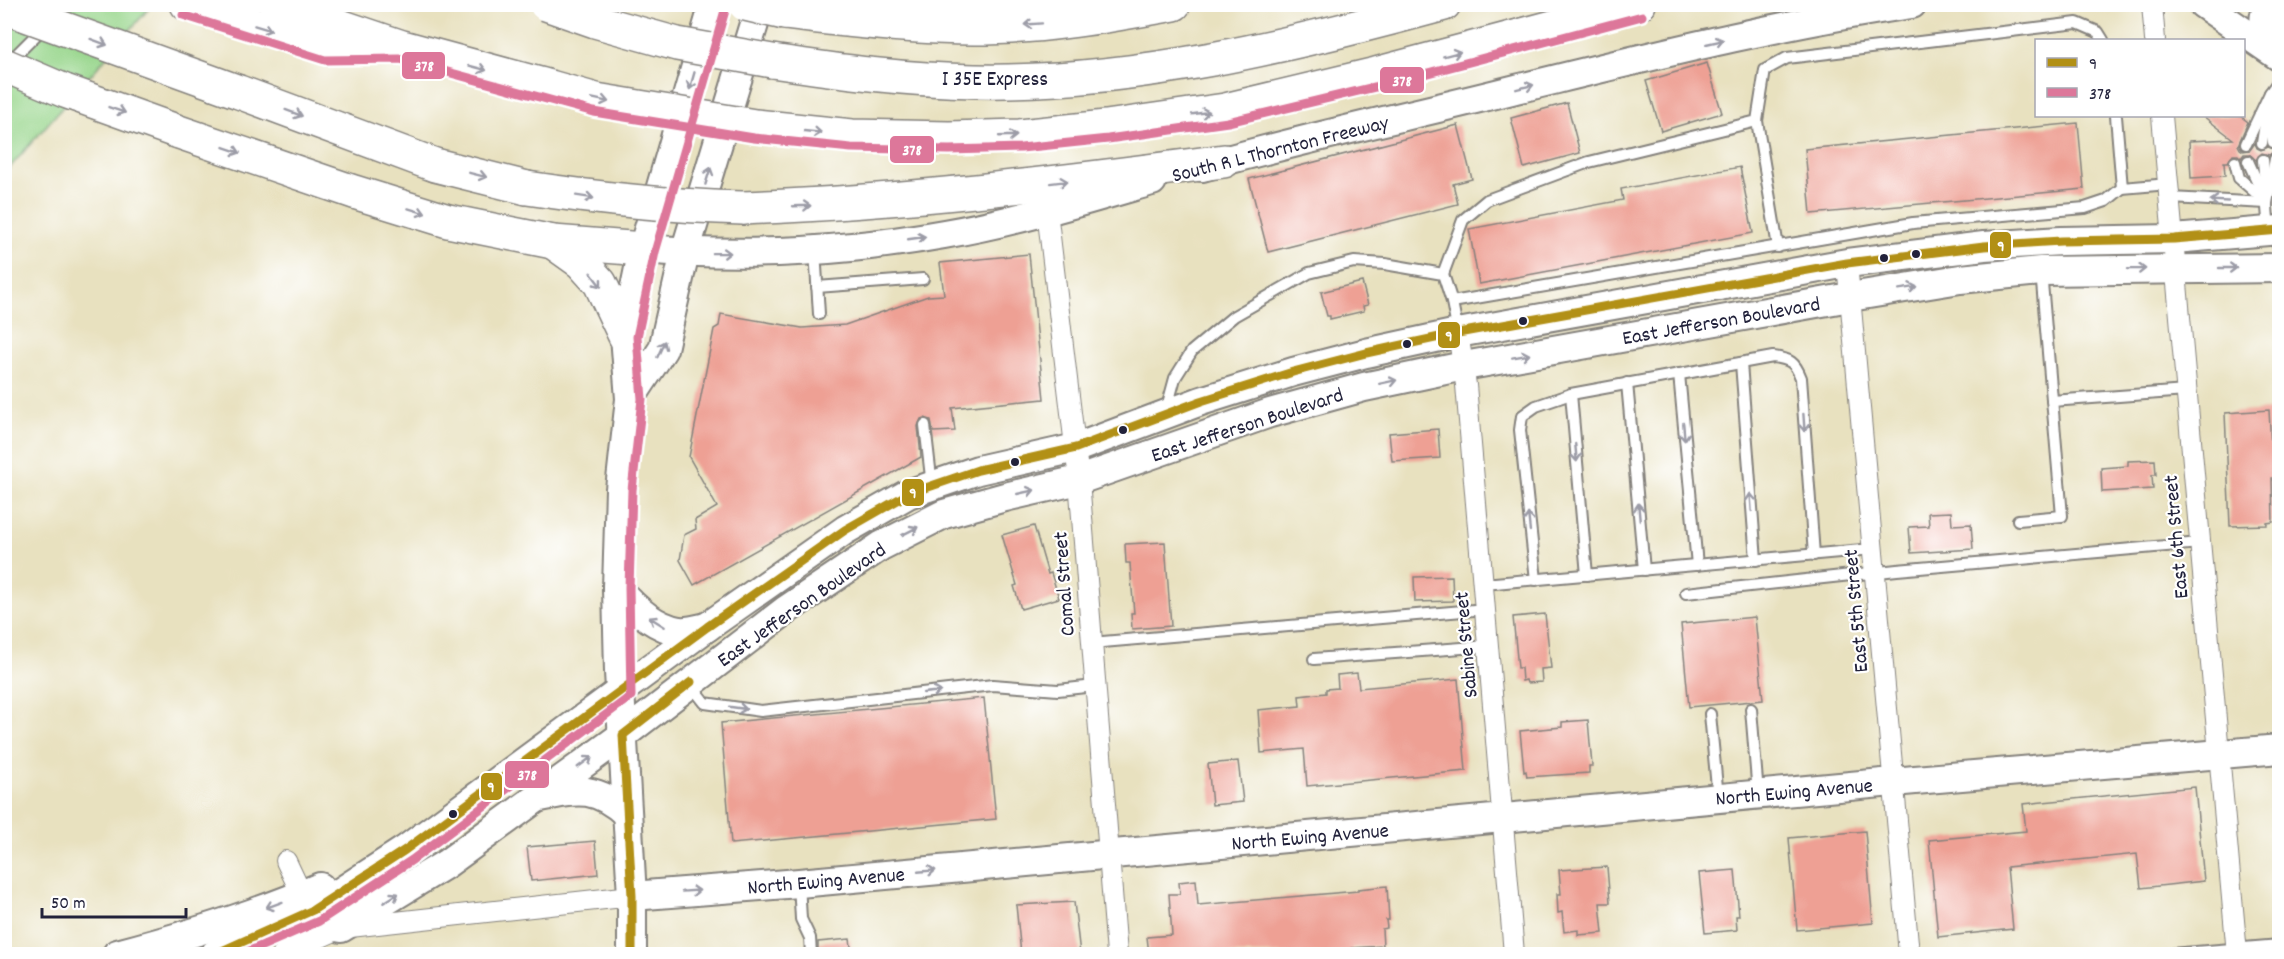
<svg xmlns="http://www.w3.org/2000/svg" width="2284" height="959" font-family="Dekko,sans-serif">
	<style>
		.green { fill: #98d68c; stroke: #5d7c64; stroke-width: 1.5 }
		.building { fill: #eea094 }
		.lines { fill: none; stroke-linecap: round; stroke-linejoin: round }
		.lane-casing { stroke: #85827d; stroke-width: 14 }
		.street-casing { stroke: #85827d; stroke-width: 22 }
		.secondary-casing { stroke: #85827d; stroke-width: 32 }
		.highway-casing { stroke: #85827d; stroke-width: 36 }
		.lane { stroke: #fff; stroke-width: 10 }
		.street { stroke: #fff; stroke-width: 20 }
		.secondary { stroke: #fff; stroke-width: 28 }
		.highway { stroke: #fff; stroke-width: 33 }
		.highway-bridge-casing { stroke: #85827d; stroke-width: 36; stroke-linecap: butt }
		.highway-bridge { stroke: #fff; stroke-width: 33 }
		.bus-1-casing { stroke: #fff; stroke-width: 14 }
		.bus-2-casing { stroke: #fff; stroke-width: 14 }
		.bus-1 { stroke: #b29015; stroke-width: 9 }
		.bus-2 { stroke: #dd779a; stroke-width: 9 }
		.oneway { stroke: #9c9ca7 }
		.bus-dot { fill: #22223b; stroke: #fff; stroke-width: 2 }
		.labels { text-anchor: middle; stroke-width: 4.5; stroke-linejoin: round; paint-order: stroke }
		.street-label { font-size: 21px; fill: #22223b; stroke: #fff }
		.line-badge { stroke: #fff; stroke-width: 2 }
		.badge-label { font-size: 16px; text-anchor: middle; font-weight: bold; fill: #fff }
	</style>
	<rect width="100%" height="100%" fill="#fff"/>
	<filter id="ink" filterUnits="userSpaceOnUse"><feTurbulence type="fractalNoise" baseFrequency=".0167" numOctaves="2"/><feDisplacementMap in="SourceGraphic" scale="12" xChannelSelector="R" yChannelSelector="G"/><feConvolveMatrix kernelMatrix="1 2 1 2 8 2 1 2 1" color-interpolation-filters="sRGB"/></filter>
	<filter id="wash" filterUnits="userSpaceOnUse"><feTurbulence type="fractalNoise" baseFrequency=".008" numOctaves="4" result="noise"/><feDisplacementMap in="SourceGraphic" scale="24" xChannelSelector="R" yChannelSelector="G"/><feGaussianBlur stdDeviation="1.35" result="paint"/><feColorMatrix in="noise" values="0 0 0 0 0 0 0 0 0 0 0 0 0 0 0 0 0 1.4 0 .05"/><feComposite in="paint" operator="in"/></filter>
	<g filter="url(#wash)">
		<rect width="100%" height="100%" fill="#e8e1bf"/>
		<path class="green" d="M 5,5 L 152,5 L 5,173 Z"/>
		<g id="blocks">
			<g class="building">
				<path d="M 1707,63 L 1722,113 L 1661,131 L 1646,81 Z"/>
				<path d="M 1567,103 L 1580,153 L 1524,168 L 1511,118 Z"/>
				<path d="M 2203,116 L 2240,116 L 2248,122 L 2238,145 L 2240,149 L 2243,151 L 2250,150 L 2255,143 L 2257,148 L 2261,150 L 2268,147 L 2274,149 L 2280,146 L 2280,153 L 2273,152 L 2269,155 L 2262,153 L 2256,160 L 2249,154 L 2244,154 L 2241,158 L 2238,155 L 2233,155 L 2228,162 L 2224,162 L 2225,176 L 2191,178 L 2189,141 L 2233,139 Z"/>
				<path d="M 2078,123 L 2084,189 L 1811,214 L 1805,149 Z"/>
				<path d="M 1458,125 L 1472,179 L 1453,184 L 1458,204 L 1268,252 L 1249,179 Z"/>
				<path d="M 1740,167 L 1753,233 L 1479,284 L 1469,229 L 1623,200 L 1621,189 Z"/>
				<path d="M 1029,254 L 1044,399 L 952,408 L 955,431 L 933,432 L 931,420 L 925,418 L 921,419 L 918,426 L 921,457 L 694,585 L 680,560 L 684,535 L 696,529 L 695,520 L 717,507 L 689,457 L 714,329 L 719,326 L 721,314 L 802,328 L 845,325 L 928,296 L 944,295 L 940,263 Z"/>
				<path d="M 1362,282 L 1368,305 L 1363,306 L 1364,311 L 1330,319 L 1330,316 L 1327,316 L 1321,292 Z"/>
				<path d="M 2269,410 L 2271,446 L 2280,445 L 2280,477 L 2272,478 L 2273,522 L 2267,523 L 2267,525 L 2230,526 L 2225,413 Z"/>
				<path d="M 1438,429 L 1440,458 L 1392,461 L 1389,433 Z"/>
				<path d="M 2155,460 L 2156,475 L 2152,475 L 2153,489 L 2102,492 L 2101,468 L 2128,466 L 2128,461 Z"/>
				<path d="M 1951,512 L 1952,525 L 1971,524 L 1973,549 L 1911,553 L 1909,527 L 1929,526 L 1928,513 Z"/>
				<path d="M 1034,526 L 1048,574 L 1051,573 L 1059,598 L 1021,609 L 1014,586 L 1017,585 L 1002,535 Z"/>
				<path d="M 1165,542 L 1171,626 L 1132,629 L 1131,613 L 1134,613 L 1131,577 L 1130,563 L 1126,563 L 1125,544 Z"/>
				<path d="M 1452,576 L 1453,601 L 1415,602 L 1414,577 Z"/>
				<path d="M 1545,614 L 1551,668 L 1541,669 L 1542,682 L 1527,683 L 1526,680 L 1522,681 L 1521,668 L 1518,668 L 1513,617 Z"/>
				<path d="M 1755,617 L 1763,700 L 1689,707 L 1681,624 Z"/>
				<path d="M 1357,673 L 1359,688 L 1458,679 L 1466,771 L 1307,786 L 1304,749 L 1261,753 L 1258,710 L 1300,706 L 1299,696 L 1326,693 L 1326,689 L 1338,688 L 1337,675 Z"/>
				<path d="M 984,698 L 996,819 L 731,844 L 721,723 Z"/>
				<path d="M 1588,720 L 1592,766 L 1589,766 L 1589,773 L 1527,777 L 1526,771 L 1524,772 L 1520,731 L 1562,727 L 1562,722 Z"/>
				<path d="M 1238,761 L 1243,802 L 1212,805 L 1208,764 Z"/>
				<path d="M 2195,787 L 2204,881 L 2141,888 L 2137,854 L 2007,867 L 2013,929 L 1938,937 L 1929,840 L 2026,831 L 2023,804 Z"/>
				<path d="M 1865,831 L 1873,923 L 1797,930 L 1789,838 Z"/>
				<path d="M 595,841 L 598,874 L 531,881 L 527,847 Z"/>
				<path d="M 1607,867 L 1610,903 L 1600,903 L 1603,933 L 1578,935 L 1578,930 L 1564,932 L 1562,912 L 1558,913 L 1557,894 L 1561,894 L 1559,870 Z"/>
				<path d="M 1735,870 L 1739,916 L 1736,916 L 1737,930 L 1705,933 L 1699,873 Z"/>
				<path d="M 1196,880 L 1198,905 L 1358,891 L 1358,889 L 1387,886 L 1389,920 L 1386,920 L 1387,928 L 1382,929 L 1383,946 L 1352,948 L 1353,954 L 1149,954 L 1147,937 L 1172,935 L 1169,894 L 1180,894 L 1179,882 Z"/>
				<path d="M 1074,902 L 1080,954 L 1021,954 L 1016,905 Z"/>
				<path d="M 850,939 L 852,954 L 818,954 L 818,942 Z"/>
			</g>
		</g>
	</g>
	<g filter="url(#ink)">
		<use href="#blocks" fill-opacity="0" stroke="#85827d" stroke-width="1.5"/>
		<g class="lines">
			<defs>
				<g id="lane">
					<path d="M 8,63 L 67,4"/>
					<path d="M 2116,116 L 2122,188 L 2169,184"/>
					<path d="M 1757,121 L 1778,247"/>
					<path d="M 2273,142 L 2270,93 L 2280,119"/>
					<path d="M 2262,143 L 2267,111"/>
					<path d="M 2246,144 L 2270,93 L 2280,79"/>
					<path d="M 2263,160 L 2269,231"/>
					<path d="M 2248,161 L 2267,203 L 2275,159"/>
					<path d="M 2235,162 L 2239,178 L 2265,201"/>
					<path d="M 2170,198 L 2267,203"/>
					<path d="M 815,250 L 819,314"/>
					<path d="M 1443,274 L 1463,220 L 1487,200 L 1589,162 L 1757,121 L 1765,70 L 1787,58 L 2077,23 L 2098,32 L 2103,40"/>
					<path d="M 817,287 L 923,279"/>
					<path d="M 1452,302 L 1913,223 L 2085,208 L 2106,201 L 2122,188"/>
					<path d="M 1741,363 L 1756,560"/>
					<path d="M 1679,374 L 1697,565"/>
					<path d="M 1627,383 L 1644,570"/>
					<path d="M 1571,394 L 1587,575"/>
					<path d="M 2052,401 L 2186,391"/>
					<path d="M 1166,411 L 1175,378 L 1192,351 L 1234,316 L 1309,273 L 1354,262 L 1385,264 L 1443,274 L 1452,302 L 1458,333"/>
					<path d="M 925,425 L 932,486"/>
					<path d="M 2018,520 L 2062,516 L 2041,271"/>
					<path d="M 1536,580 L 1520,430 L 1522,416 L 1536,406 L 1571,394 L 1773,357 C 1790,359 1795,362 1801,378 L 1814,555"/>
					<path d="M 1484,584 L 1873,549"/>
					<path d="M 1686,593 L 1897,570 L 2200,543"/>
					<path d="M 1091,643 L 1486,609"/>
					<path d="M 1314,659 L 1489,646"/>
					<path d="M 690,684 L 705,703 L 761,711 L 993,685 L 1058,690 L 1095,686"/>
					<path d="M 1751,709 L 1758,794"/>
					<path d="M 1710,714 L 1718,798"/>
					<path d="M 799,883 L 801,919 L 810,938 L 811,954"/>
					<path d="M 2171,954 L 2280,945"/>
				</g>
				<g id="street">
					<path d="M 2152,4 L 2155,40"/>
					<path d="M 2162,116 L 2237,954"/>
					<path d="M 1047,211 L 1079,480 L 1117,954"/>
					<path d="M 1847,263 L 1909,954"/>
					<path d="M 1458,333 L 1466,385 L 1514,954"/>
					<path d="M 286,861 L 302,895 L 313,910 L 341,928"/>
					<path d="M 283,954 L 341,928 L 632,896"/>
				</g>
				<g id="secondary">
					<path d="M 2203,4 L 2280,57"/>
					<path d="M 2269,4 C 2259,22 2267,35 2274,52"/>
					<path d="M 1202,167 C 1304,138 1409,116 1512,90 C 1644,58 1777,24 1912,4"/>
					<path d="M 643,249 C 743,257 845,252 944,234 C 1014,222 1083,201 1152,181"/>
					<path d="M 630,399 L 663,349 L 685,252 L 760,4"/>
					<path d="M 617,588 C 632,606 654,627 679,631 C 687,632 698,629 707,627"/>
					<path d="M 541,797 C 579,788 598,787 627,814"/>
					<path d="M 632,896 L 799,883 L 1915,780 L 2280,749"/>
					<path d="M 341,928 L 446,864 L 623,735 L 786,610 L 881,546 L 944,514 L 1005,497 L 1079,480 L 1270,413 L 1364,387 L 1464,366 L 1850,297 L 1960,279 L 2041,271 L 2280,268"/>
					<path d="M 117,954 C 186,936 255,915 320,887"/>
					<path d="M 215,954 L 313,910 L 405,850 L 707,627 L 845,530 L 908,494 L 978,470 L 1076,448 L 1201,401 L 1293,372 L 1366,353 L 1458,333 L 1847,263 L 1984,246 L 2061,241 L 2174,239 L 2280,230"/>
					<path d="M 632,954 L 632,896 L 619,672 L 617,588 L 620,489 L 630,399 L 625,336 L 643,249 L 714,4"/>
				</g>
				<g id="highway">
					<path d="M 187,4 L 327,48 L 376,48"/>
					<path d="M 275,4 L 402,47 L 543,85"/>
					<path d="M 784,13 C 847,21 912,28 975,28 C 1042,28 1108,16 1174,4"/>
					<path d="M 772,61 C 839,71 907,80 975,81 C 1134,84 1292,45 1444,4"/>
					<path d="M 239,92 L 435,165 L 527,188"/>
					<path d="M 755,126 L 852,136 L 949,138 L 1020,136 L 1106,127 L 1225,110 L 1376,74 L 1639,4"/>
					<path d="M 176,131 L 354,192 L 448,221 L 553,242 L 643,249"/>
					<path d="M 743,208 C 904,202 1064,182 1224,161"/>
					<path d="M 553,242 L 581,262 L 600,283 L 625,336"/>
				</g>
			</defs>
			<use href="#lane" class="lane-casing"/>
			<use href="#street" class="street-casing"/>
			<use href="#secondary" class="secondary-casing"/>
			<use href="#highway" class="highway-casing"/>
			<use href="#lane" class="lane"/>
			<use href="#street" class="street"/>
			<use href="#secondary" class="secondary"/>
			<use href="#highway" class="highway"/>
			<defs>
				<g id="highway-bridge">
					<path d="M 546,4 L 595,21 L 677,44 L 772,61"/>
					<path d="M 745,4 L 784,13"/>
					<path d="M 4,7 L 239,92"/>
					<path d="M 4,65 L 65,91 L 176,131"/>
					<path d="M 543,85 L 596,100 L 755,126"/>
					<path d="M 527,188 C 601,199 668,206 743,208"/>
				</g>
			</defs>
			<use href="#highway-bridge" class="highway-bridge-casing"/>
			<use href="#highway-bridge" class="highway-bridge"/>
			<defs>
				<g id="bus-1">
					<path d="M 215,954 L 313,910 L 405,850 L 707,627 L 845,530 L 908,494 L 978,470 L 1076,448 L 1201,401 L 1293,372 L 1366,353 L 1458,333 L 1847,263 L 1984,246 L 2061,241 L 2174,239 L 2280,230"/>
					<path d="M 632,954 L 632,896 L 623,735 L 691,682"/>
				</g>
				<g id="bus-2">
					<path d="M 183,15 L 325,60 L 400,59 L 594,112 L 754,138 L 851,148 L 949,150 L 1021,148 L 1108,139 L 1228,122 L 1379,86 L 1642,16"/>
					<path d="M 243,954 L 319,921 L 412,860 L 631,696 L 629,588 L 632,490 L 642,399 L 637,337 L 655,252 L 726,7"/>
				</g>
			</defs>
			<use href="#bus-1" class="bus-1-casing"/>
			<use href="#bus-2" class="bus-2-casing"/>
			<use href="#bus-1" class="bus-1"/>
			<use href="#bus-2" class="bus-2"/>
		</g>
		<defs><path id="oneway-shaft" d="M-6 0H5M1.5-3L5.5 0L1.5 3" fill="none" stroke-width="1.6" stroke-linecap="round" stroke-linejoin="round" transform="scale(1.5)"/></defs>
		<g class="oneway">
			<use href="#oneway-shaft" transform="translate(1033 24) rotate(176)"/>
			<use href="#oneway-shaft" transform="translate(263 28) rotate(17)"/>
			<use href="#oneway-shaft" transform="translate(99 42) rotate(20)"/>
			<use href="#oneway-shaft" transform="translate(1715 42) rotate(-13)"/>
			<use href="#oneway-shaft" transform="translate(1452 54) rotate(-15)"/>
			<use href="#oneway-shaft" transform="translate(478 68) rotate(15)"/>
			<use href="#oneway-shaft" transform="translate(692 81) rotate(106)"/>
			<use href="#oneway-shaft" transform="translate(1525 87) rotate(-14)"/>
			<use href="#oneway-shaft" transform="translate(600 100) rotate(12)"/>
			<use href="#oneway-shaft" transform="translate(117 110) rotate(19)"/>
			<use href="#oneway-shaft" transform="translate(294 113) rotate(20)"/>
			<use href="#oneway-shaft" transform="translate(1201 113) rotate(-8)"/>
			<use href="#oneway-shaft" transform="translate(813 132) rotate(6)"/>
			<use href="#oneway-shaft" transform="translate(1008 136) rotate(-2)"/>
			<use href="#oneway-shaft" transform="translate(232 150) rotate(19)"/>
			<use href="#oneway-shaft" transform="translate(478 175) rotate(14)"/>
			<use href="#oneway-shaft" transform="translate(708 176) rotate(-73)"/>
			<use href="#oneway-shaft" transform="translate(1059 182) rotate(-7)"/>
			<use href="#oneway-shaft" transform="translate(585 197) rotate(9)"/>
			<use href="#oneway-shaft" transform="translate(2219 201) rotate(-177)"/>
			<use href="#oneway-shaft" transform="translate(802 206) rotate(-2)"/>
			<use href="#oneway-shaft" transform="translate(417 211) rotate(17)"/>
			<use href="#oneway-shaft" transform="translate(917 238) rotate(-8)"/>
			<use href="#oneway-shaft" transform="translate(722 253) rotate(-1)"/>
			<use href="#oneway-shaft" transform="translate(2228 268)"/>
			<use href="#oneway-shaft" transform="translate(2137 269) rotate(-1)"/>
			<use href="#oneway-shaft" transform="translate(596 280) rotate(53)"/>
			<use href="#oneway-shaft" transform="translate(1908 288) rotate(-9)"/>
			<use href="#oneway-shaft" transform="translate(661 349) rotate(-66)"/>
			<use href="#oneway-shaft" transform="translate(1521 356) rotate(-10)"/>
			<use href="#oneway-shaft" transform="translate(1388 382) rotate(-12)"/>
			<use href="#oneway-shaft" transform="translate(1804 423) rotate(86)"/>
			<use href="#oneway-shaft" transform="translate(1684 432) rotate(85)"/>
			<use href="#oneway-shaft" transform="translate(1576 453) rotate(85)"/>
			<use href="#oneway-shaft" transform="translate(1026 492) rotate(-13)"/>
			<use href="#oneway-shaft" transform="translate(1751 502) rotate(-94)"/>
			<use href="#oneway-shaft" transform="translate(1639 512) rotate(-95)"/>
			<use href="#oneway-shaft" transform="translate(1529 522) rotate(-96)"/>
			<use href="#oneway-shaft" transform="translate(910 531) rotate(-27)"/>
			<use href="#oneway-shaft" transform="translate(657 622) rotate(-148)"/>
			<use href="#oneway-shaft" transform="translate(932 692) rotate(-6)"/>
			<use href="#oneway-shaft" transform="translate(738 708) rotate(8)"/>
			<use href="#oneway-shaft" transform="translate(585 762) rotate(-36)"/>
			<use href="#oneway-shaft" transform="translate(927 871) rotate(-5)"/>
			<use href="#oneway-shaft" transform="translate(691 891) rotate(-4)"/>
			<use href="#oneway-shaft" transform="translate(391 898) rotate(-32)"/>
			<use href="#oneway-shaft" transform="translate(274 905) rotate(160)"/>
		</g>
	</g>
	<g class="bus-dot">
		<circle cx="1916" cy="254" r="5"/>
		<circle cx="1884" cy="258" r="5"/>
		<circle cx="1523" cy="321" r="5"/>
		<circle cx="1407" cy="344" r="5"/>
		<circle cx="1123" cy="430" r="5"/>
		<circle cx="1015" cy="462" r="5"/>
		<circle cx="453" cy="814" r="5"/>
	</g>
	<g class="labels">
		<g class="street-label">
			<text x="995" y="85">I 35E Express</text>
			<text transform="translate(1280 148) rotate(-14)" y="7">South R L Thornton Freeway</text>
			<text transform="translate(1721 320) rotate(-10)" y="7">East Jefferson Boulevard</text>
			<text transform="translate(1247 424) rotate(-18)" y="7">East Jefferson Boulevard</text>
			<text transform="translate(2175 537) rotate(-95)" y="7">East 6th Street</text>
			<text transform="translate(1063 584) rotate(-94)" y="7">Comal Street</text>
			<text transform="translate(801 604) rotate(-35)" y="7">East Jefferson Boulevard</text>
			<text transform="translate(1855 611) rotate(-95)" y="7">East 5th Street</text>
			<text transform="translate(1465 645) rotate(-95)" y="7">Sabine Street</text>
			<text transform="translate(1794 791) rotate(-5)" y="7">North Ewing Avenue</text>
			<text transform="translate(1310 836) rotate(-5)" y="7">North Ewing Avenue</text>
			<text transform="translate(826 880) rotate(-5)" y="7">North Ewing Avenue</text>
		</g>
	</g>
	<g class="line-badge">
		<rect x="401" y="51" width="45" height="29" rx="6" fill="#dd779a"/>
		<rect x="1379" y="66" width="46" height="28" rx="6" fill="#dd779a"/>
		<rect x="889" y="135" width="46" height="29" rx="6" fill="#dd779a"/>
		<rect x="1989" y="231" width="23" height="28" rx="6" fill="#b29015"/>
		<rect x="1437" y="321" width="24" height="28" rx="6" fill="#b29015"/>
		<rect x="901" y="478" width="24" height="29" rx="6" fill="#b29015"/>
		<rect x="504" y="760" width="46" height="29" rx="6" fill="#dd779a"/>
		<rect x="480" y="772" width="23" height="29" rx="6" fill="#b29015"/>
	</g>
	<g class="badge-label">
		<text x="424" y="71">378</text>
		<text x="1402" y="86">378</text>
		<text x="912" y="155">378</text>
		<text x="2001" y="251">9</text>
		<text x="1449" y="341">9</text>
		<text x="913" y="498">9</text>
		<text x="527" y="780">378</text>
		<text x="491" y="792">9</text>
	</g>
	<rect width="2284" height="959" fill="none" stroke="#fff" stroke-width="24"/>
	<rect x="2035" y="39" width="210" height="78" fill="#ffffff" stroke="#a7a7b1" stroke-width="1.5"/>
	<rect x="2047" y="58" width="30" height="9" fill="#b29015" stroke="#a7a7b1" stroke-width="1.5"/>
	<text x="2089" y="69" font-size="18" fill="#22223b">9</text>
	<rect x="2047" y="88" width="30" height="9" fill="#dd779a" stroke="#a7a7b1" stroke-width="1.5"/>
	<text x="2089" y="99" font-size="18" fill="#22223b">378</text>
	<path d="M42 908v9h144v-9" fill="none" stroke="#22223b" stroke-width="3"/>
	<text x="51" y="908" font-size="18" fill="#22223b" stroke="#ffffff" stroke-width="4.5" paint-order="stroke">50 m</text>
</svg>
